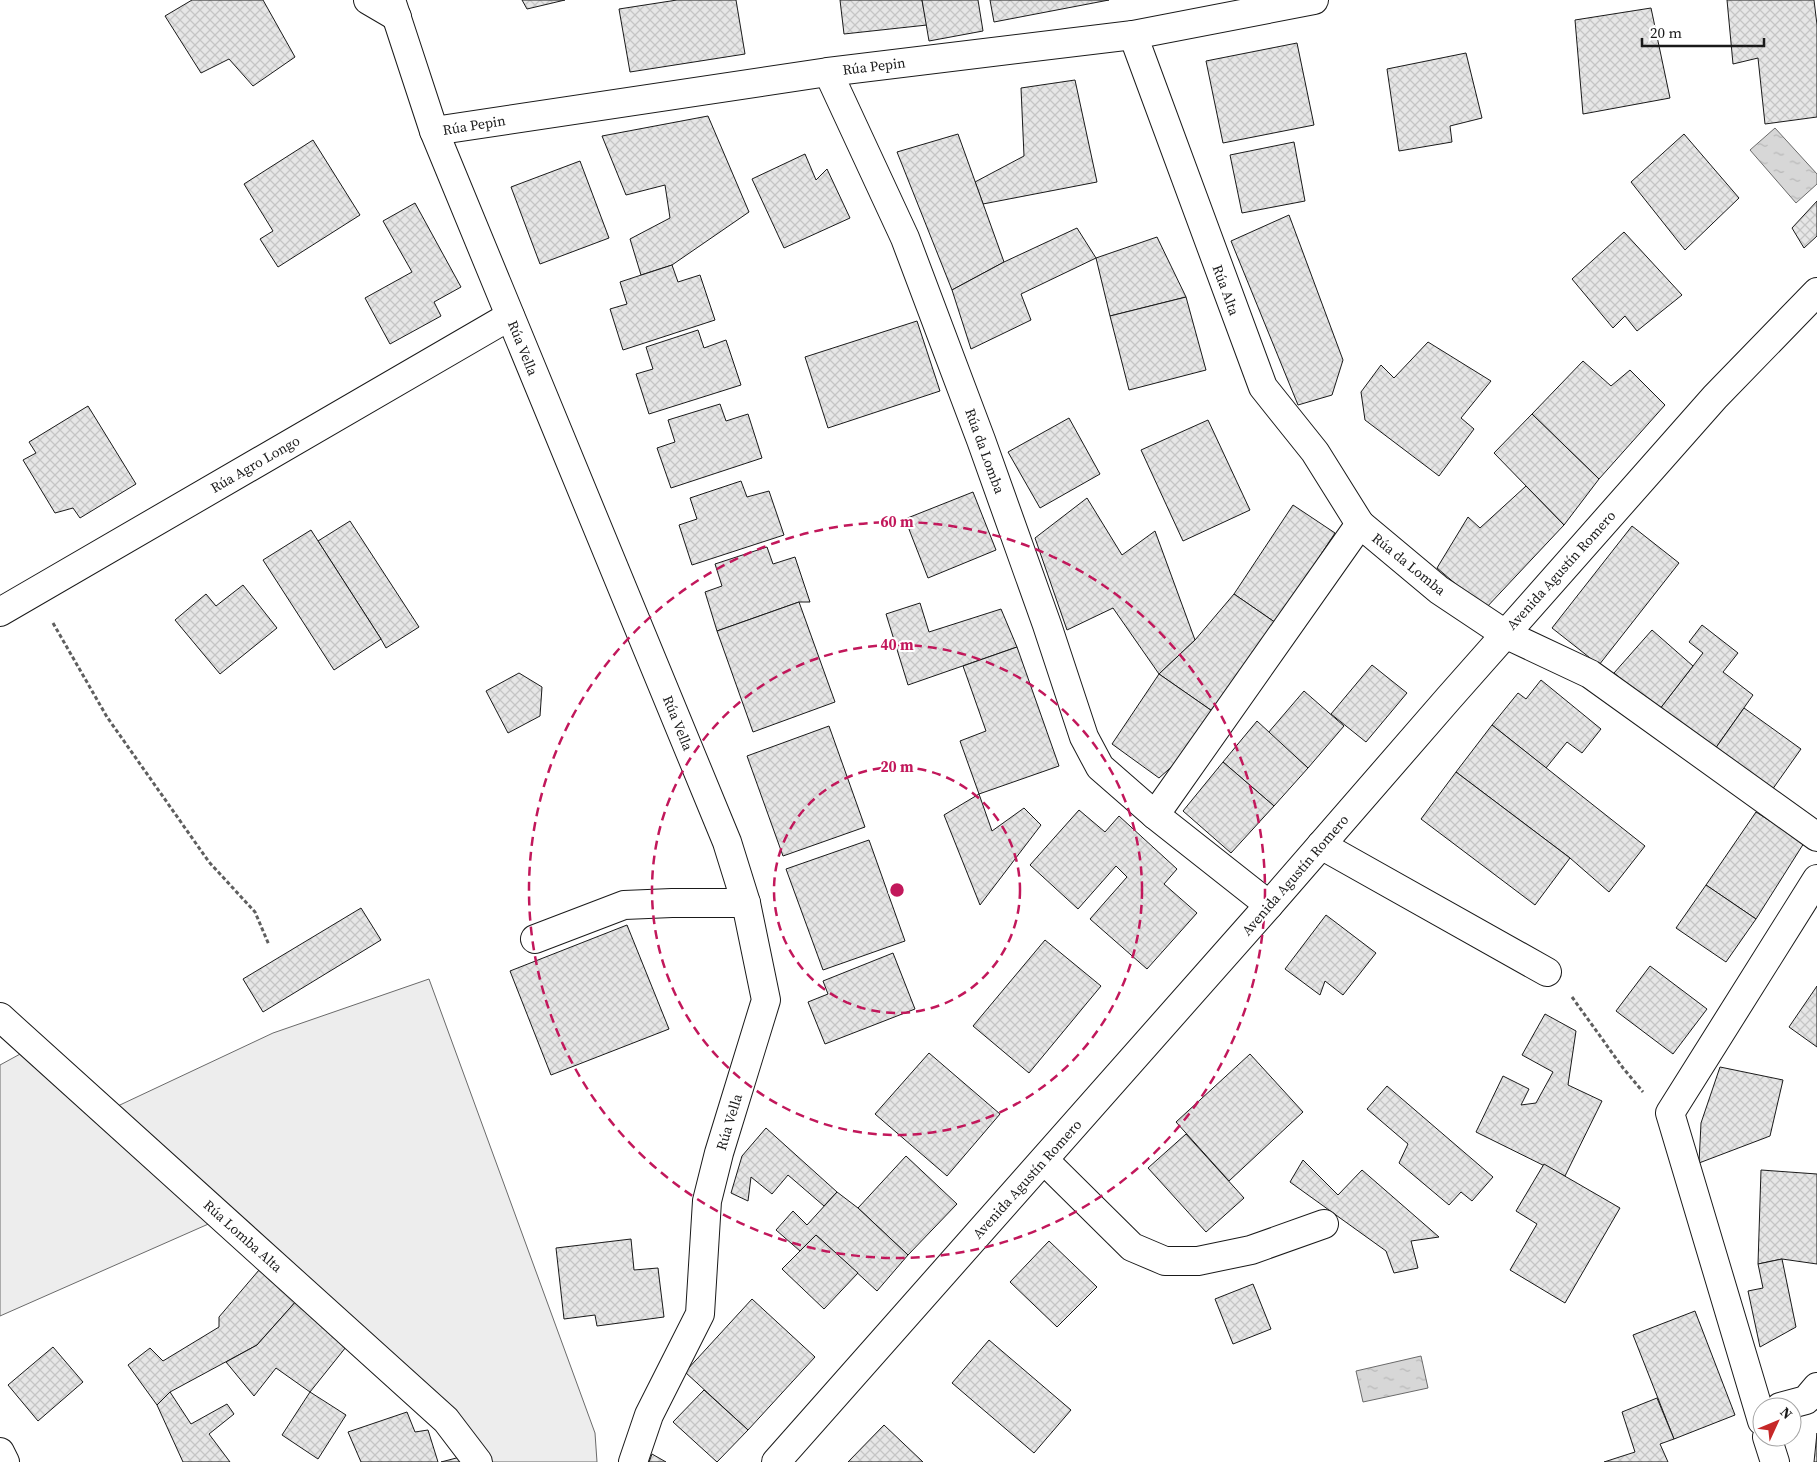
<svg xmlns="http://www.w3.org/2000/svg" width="1817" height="1462" font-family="'Source Serif 4',serif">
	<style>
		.built { fill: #ededed; stroke: #6a6a6a }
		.water { fill: url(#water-ripples); stroke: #6a6a6a }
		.building { fill: url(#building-cross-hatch); stroke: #1a1a1a }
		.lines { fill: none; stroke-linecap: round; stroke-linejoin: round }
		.minor-casing { stroke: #1a1a1a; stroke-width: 30 }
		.path { stroke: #5f5f5f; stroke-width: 3; stroke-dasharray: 4 2.5; stroke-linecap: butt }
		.minor { stroke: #fff; stroke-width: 28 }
		.ring { fill: none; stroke: #c2185b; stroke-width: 2.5; stroke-dasharray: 9 6 }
		.labels { text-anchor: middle; stroke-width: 4; stroke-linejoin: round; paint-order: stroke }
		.street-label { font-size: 14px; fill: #1a1a1a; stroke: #fff }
		.centre { fill: #c2185b; stroke: #fff; stroke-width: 2.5 }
		.ring-label { font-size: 15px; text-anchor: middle; font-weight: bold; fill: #c2185b; stroke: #fff; stroke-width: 4; stroke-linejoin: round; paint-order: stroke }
	</style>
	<defs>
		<pattern id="water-ripples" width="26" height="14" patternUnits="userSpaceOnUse" patternTransform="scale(1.25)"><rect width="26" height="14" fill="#d7d7d7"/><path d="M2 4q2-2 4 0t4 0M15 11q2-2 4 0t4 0" fill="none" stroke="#b8b8b8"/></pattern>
		<pattern id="building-cross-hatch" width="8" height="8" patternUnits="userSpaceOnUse" patternTransform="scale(1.25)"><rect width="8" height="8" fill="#e6e6e6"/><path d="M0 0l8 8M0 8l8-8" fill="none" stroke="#c5c5c5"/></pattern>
	</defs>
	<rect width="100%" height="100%" fill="#fff"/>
	<path class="built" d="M 429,979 L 595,1433 L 597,1462 L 478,1462 L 222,1218 L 0,1316 L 0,1065 L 33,1047 L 105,1112 L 273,1033 Z"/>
	<g class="water">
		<path d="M 1775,128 L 1817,174 L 1817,184 L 1796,203 L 1750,150 Z"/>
		<path d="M 1421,1356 L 1428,1388 L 1363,1402 L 1356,1371 Z"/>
	</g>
	<g class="building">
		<path d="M 192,0 L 263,0 L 295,57 L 253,86 L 229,59 L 201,73 L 165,16 Z"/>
		<path d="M 522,0 L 565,0 L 527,9 Z"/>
		<path d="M 677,0 L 736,0 L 745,54 L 630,72 L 619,9 Z"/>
		<path d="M 840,0 L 922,0 L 927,25 L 844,34 Z"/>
		<path d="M 922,0 L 978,0 L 983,31 L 929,41 Z"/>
		<path d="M 990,0 L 1109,0 L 994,22 Z"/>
		<path d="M 1727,0 L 1814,0 L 1817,25 L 1817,117 L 1765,124 L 1758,58 L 1733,64 Z"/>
		<path d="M 1651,8 L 1670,98 L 1583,114 L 1575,20 Z"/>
		<path d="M 1297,43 L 1314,125 L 1223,143 L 1206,61 Z"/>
		<path d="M 1466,53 L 1482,118 L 1450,126 L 1452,142 L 1399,151 L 1387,69 Z"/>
		<path d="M 1075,80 L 1097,182 L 983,204 L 975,182 L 1024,156 L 1021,88 Z"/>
		<path d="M 708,116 L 749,212 L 672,265 L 641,275 L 630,239 L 670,218 L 665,185 L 626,195 L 602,136 Z"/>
		<path d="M 958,134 L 1004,262 L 952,290 L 897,152 Z"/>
		<path d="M 1684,134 L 1739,198 L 1685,250 L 1631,182 Z"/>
		<path d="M 313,140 L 360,215 L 278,267 L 260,239 L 273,231 L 244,184 Z"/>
		<path d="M 1294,142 L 1305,201 L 1242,213 L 1230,155 Z"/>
		<path d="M 805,154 L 816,180 L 827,169 L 850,218 L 784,248 L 752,179 Z"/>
		<path d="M 580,161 L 609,238 L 540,264 L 511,187 Z"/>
		<path d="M 1817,201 L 1817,236 L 1804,248 L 1792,228 Z"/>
		<path d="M 415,203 L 461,287 L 434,302 L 441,316 L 390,344 L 365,298 L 412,272 L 383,221 Z"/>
		<path d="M 1289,215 L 1343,360 L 1332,395 L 1298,405 L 1231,241 Z"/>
		<path d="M 1077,228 L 1096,258 L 1021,294 L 1031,320 L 971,349 L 952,290 L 1004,262 Z"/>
		<path d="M 1624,232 L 1682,295 L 1637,331 L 1625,316 L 1613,328 L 1572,279 Z"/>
		<path d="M 1157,237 L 1186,297 L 1110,316 L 1096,258 Z"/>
		<path d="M 672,265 L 678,282 L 700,275 L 715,320 L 623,350 L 610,309 L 627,304 L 620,282 Z"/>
		<path d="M 1186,297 L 1206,370 L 1129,390 L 1110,316 Z"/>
		<path d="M 917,321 L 940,391 L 828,428 L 805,357 Z"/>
		<path d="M 698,330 L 704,348 L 726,340 L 741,385 L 649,414 L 636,374 L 653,369 L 646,347 Z"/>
		<path d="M 1428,342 L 1491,381 L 1461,418 L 1474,429 L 1439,476 L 1365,420 L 1361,392 L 1381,365 L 1394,378 Z"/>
		<path d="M 1583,361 L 1611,386 L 1630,370 L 1665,405 L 1599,479 L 1532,414 Z"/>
		<path d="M 720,404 L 726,421 L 748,414 L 762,458 L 671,488 L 657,448 L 675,442 L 668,420 Z"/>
		<path d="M 88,406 L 136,484 L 80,518 L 73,508 L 55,513 L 23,460 L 36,453 L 29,442 Z"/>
		<path d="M 1532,414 L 1599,479 L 1564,525 L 1494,453 Z"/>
		<path d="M 1069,418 L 1100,474 L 1040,508 L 1008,452 Z"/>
		<path d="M 1208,420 L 1250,510 L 1183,541 L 1141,450 Z"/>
		<path d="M 741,481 L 747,497 L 769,491 L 784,535 L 692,565 L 679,525 L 697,519 L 690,498 Z"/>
		<path d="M 1526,486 L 1564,525 L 1485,609 L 1437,568 L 1468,517 L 1480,528 Z"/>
		<path d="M 973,492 L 996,550 L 928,578 L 905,519 Z"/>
		<path d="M 1087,498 L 1122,555 L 1155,531 L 1195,640 L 1159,674 L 1113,608 L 1067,630 L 1035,538 Z"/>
		<path d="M 1293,505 L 1335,533 L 1276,623 L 1234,594 Z"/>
		<path d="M 350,521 L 419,627 L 386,648 L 381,639 L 318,541 Z"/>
		<path d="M 1632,526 L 1679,563 L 1599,665 L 1552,628 Z"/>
		<path d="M 311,530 L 381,639 L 334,670 L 263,560 Z"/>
		<path d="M 767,547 L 773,564 L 795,557 L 810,602 L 799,602 L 717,631 L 705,592 L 722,586 L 715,564 Z"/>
		<path d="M 243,585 L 277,628 L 220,674 L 175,620 L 206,594 L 216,606 Z"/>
		<path d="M 1234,594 L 1276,623 L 1215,713 L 1159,674 L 1195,640 Z"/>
		<path d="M 799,602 L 835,702 L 753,732 L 717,631 Z"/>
		<path d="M 920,603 L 929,632 L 1001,609 L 1017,647 L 908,685 L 886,614 Z"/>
		<path d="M 1702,625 L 1738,653 L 1723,672 L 1753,695 L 1715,749 L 1659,710 L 1703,653 L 1689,642 Z"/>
		<path d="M 1652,630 L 1693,666 L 1659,710 L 1614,673 Z"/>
		<path d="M 1017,647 L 1059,766 L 979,794 L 960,741 L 986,731 L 963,666 Z"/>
		<path d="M 1372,665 L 1407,693 L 1366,742 L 1331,714 Z"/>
		<path d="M 519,673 L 542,687 L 540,716 L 508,733 L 486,691 Z"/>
		<path d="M 1159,674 L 1215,713 L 1177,762 L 1159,778 L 1112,744 Z"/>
		<path d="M 1541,680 L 1601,729 L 1582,753 L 1567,742 L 1546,768 L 1492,725 L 1518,693 L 1526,699 Z"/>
		<path d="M 1304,691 L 1344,726 L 1308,768 L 1268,733 Z"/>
		<path d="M 1744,708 L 1801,749 L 1772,790 L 1715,749 Z"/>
		<path d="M 1257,721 L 1308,768 L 1274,806 L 1223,762 Z"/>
		<path d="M 1492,725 L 1645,846 L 1609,892 L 1570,858 L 1456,772 Z"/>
		<path d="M 829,726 L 865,827 L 783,856 L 747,756 Z"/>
		<path d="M 1223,762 L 1274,806 L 1231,853 L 1183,811 Z"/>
		<path d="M 1456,772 L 1570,858 L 1535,905 L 1421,819 Z"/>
		<path d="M 979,794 L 992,831 L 1024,808 L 1041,825 L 980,905 L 944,815 Z"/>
		<path d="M 1079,810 L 1105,832 L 1119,816 L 1177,869 L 1164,884 L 1197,913 L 1147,969 L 1090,919 L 1127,877 L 1116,866 L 1078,909 L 1030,865 Z"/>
		<path d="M 1756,812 L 1804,843 L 1756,919 L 1706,885 Z"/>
		<path d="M 869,840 L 905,941 L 823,970 L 786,869 Z"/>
		<path d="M 1706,885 L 1756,919 L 1726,962 L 1676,928 Z"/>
		<path d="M 361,908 L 381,940 L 263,1012 L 243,979 Z"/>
		<path d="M 1326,915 L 1376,953 L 1343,995 L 1325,981 L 1320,995 L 1285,969 Z"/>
		<path d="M 627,925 L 669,1029 L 551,1075 L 510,971 Z"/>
		<path d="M 1045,940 L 1101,986 L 1029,1073 L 973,1026 Z"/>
		<path d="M 893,953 L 915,1009 L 825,1044 L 808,1002 L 828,994 L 823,981 Z"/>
		<path d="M 1650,966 L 1707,1009 L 1673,1054 L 1616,1011 Z"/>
		<path d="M 1817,986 L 1817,1047 L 1789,1027 Z"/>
		<path d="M 1545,1014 L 1576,1031 L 1568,1085 L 1602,1101 L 1565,1176 L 1476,1132 L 1503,1076 L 1529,1089 L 1521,1105 L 1536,1103 L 1553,1072 L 1522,1055 Z"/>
		<path d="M 929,1053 L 1000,1114 L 947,1176 L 875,1114 Z"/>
		<path d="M 1250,1054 L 1303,1112 L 1229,1181 L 1176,1122 Z"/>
		<path d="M 1720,1067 L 1783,1080 L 1770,1136 L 1699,1163 L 1701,1123 Z"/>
		<path d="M 1387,1086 L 1493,1177 L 1472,1201 L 1461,1192 L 1449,1205 L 1399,1163 L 1408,1144 L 1367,1109 Z"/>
		<path d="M 766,1128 L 837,1192 L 824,1206 L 788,1175 L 772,1194 L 751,1177 L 748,1201 L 731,1193 L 742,1156 Z"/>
		<path d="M 1186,1134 L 1244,1198 L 1206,1232 L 1148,1168 Z"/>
		<path d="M 906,1156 L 957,1204 L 908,1255 L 858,1208 Z"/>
		<path d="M 1303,1160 L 1338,1195 L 1362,1170 L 1439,1237 L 1411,1241 L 1418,1268 L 1394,1273 L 1386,1251 L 1290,1182 Z"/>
		<path d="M 1544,1164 L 1620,1208 L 1565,1303 L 1510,1270 L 1537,1224 L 1516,1211 Z"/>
		<path d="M 1761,1170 L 1817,1174 L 1817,1264 L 1782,1259 L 1758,1264 Z"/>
		<path d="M 837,1192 L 858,1208 L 908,1255 L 877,1291 L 816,1235 L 800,1251 L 776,1230 L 793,1211 L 807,1225 Z"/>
		<path d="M 816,1235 L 858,1273 L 824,1309 L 782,1269 Z"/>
		<path d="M 631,1239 L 634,1270 L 658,1268 L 664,1317 L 597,1326 L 595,1315 L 564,1319 L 556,1248 Z"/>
		<path d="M 1049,1241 L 1097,1287 L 1057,1327 L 1010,1282 Z"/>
		<path d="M 1782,1259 L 1796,1327 L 1760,1347 L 1748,1291 L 1763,1288 L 1758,1264 Z"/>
		<path d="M 259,1270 L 298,1299 L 257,1345 L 170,1392 L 157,1405 L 128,1365 L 150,1348 L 163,1361 L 219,1327 L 219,1317 Z"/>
		<path d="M 1253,1284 L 1271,1329 L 1233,1344 L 1215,1299 Z"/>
		<path d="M 298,1299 L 346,1347 L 310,1392 L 276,1368 L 254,1396 L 226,1362 L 257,1345 Z"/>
		<path d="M 752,1299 L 815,1357 L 748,1430 L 685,1372 Z"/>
		<path d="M 1695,1311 L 1735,1415 L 1674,1439 L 1633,1335 Z"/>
		<path d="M 989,1340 L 1071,1410 L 1034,1453 L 952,1383 Z"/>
		<path d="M 53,1347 L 83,1382 L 38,1421 L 8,1385 Z"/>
		<path d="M 704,1390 L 748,1430 L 717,1462 L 673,1422 Z"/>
		<path d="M 170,1392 L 191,1424 L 227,1404 L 234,1414 L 209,1434 L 230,1462 L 183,1462 L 157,1405 Z"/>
		<path d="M 310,1392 L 346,1415 L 318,1459 L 282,1435 Z"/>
		<path d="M 1657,1398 L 1674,1439 L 1660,1444 L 1668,1462 L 1604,1462 L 1635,1452 L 1622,1412 Z"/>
		<path d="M 407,1412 L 415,1432 L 428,1430 L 438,1462 L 361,1462 L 348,1432 Z"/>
		<path d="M 884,1425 L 923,1462 L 848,1462 Z"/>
		<path d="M 1817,1433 L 1817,1462 L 1814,1462 Z"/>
		<path d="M 652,1454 L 666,1462 L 649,1462 Z"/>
		<path d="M 464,1456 L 468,1462 L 441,1462 Z"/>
	</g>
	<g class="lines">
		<defs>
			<g id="minor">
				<path d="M 368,0 L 397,17"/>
				<path d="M 391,0 L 434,131 L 727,842 L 746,903 L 766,1000 L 719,1153 L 707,1201 L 700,1314 L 649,1415 L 633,1462"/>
				<path d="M 1133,35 L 1263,387 L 1315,452 L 1360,524"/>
				<path d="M 828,72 L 905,238 L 981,440 L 1047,625 L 1084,737 L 1100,767 L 1155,815 L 1269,905"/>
				<path d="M 434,131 L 828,72 L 1133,35 L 1314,0"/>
				<path d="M 0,612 L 510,316"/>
				<path d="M 1155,815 L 1360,524 L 1439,590 L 1505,634 L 1590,674 L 1817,837"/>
				<path d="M 1321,845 L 1547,972"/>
				<path d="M 535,939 L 624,905 L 672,903 L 746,903"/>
				<path d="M 0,1017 L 446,1420 L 478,1462"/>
				<path d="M 1044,1160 L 1132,1247 L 1165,1261 L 1198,1261 L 1251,1250 L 1324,1224"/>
				<path d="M 1780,1407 L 1806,1400 L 1817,1387"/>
				<path d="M 1762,1421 L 1670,1113 L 1817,879"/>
				<path d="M 1767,1437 L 1775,1462"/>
				<path d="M 0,1452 L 5,1462"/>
				<path d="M 776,1462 L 1269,905 L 1448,699 L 1715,397 L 1817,292"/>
			</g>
		</defs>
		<use href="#minor" class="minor-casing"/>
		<g class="path">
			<path d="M 53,623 L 107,717 L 209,862 L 255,912 L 269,945"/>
			<path d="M 1572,997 L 1623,1068 L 1643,1092"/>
		</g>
		<use href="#minor" class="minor"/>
	</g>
	<g class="ring">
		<circle cx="897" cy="890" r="123"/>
		<circle cx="897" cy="890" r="245"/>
		<circle cx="897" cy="890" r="368"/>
	</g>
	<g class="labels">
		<g class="street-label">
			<text transform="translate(874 66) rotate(-7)" y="5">Rúa Pepin</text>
			<text transform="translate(474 125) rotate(-9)" y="5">Rúa Pepin</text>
			<text transform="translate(1226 290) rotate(70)" y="5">Rúa Alta</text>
			<text transform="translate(523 348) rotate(68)" y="5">Rúa Vella</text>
			<text transform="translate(985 451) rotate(70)" y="5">Rúa da Lomba</text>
			<text transform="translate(255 464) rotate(-30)" y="5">Rúa Agro Longo</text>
			<text transform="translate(1409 564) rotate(39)" y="5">Rúa da Lomba</text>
			<text transform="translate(1561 570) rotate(-48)" y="5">Avenida Agustín Romero</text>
			<text transform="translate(678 723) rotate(68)" y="5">Rúa Vella</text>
			<text transform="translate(1295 875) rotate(-49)" y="5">Avenida Agustín Romero</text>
			<text transform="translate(729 1122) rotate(-73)" y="5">Rúa Vella</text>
			<text transform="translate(1027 1179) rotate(-48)" y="5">Avenida Agustín Romero</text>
			<text transform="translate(243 1236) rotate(42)" y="5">Rúa Lomba Alta</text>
		</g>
	</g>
	<circle cx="897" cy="890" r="8" class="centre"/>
	<g class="ring-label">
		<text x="897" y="527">60 m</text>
		<text x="897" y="650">40 m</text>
		<text x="897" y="772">20 m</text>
	</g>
	<g transform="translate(1777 1422) rotate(46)"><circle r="24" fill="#ffffff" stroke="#a3a3a3"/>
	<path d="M0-4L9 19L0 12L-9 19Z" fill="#c62828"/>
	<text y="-8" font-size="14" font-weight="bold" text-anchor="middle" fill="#1a1a1a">N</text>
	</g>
	<path d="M1642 38v8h122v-8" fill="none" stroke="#1a1a1a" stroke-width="2.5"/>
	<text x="1650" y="38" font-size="15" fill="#1a1a1a" stroke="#ffffff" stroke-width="4" paint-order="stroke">20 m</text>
</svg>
